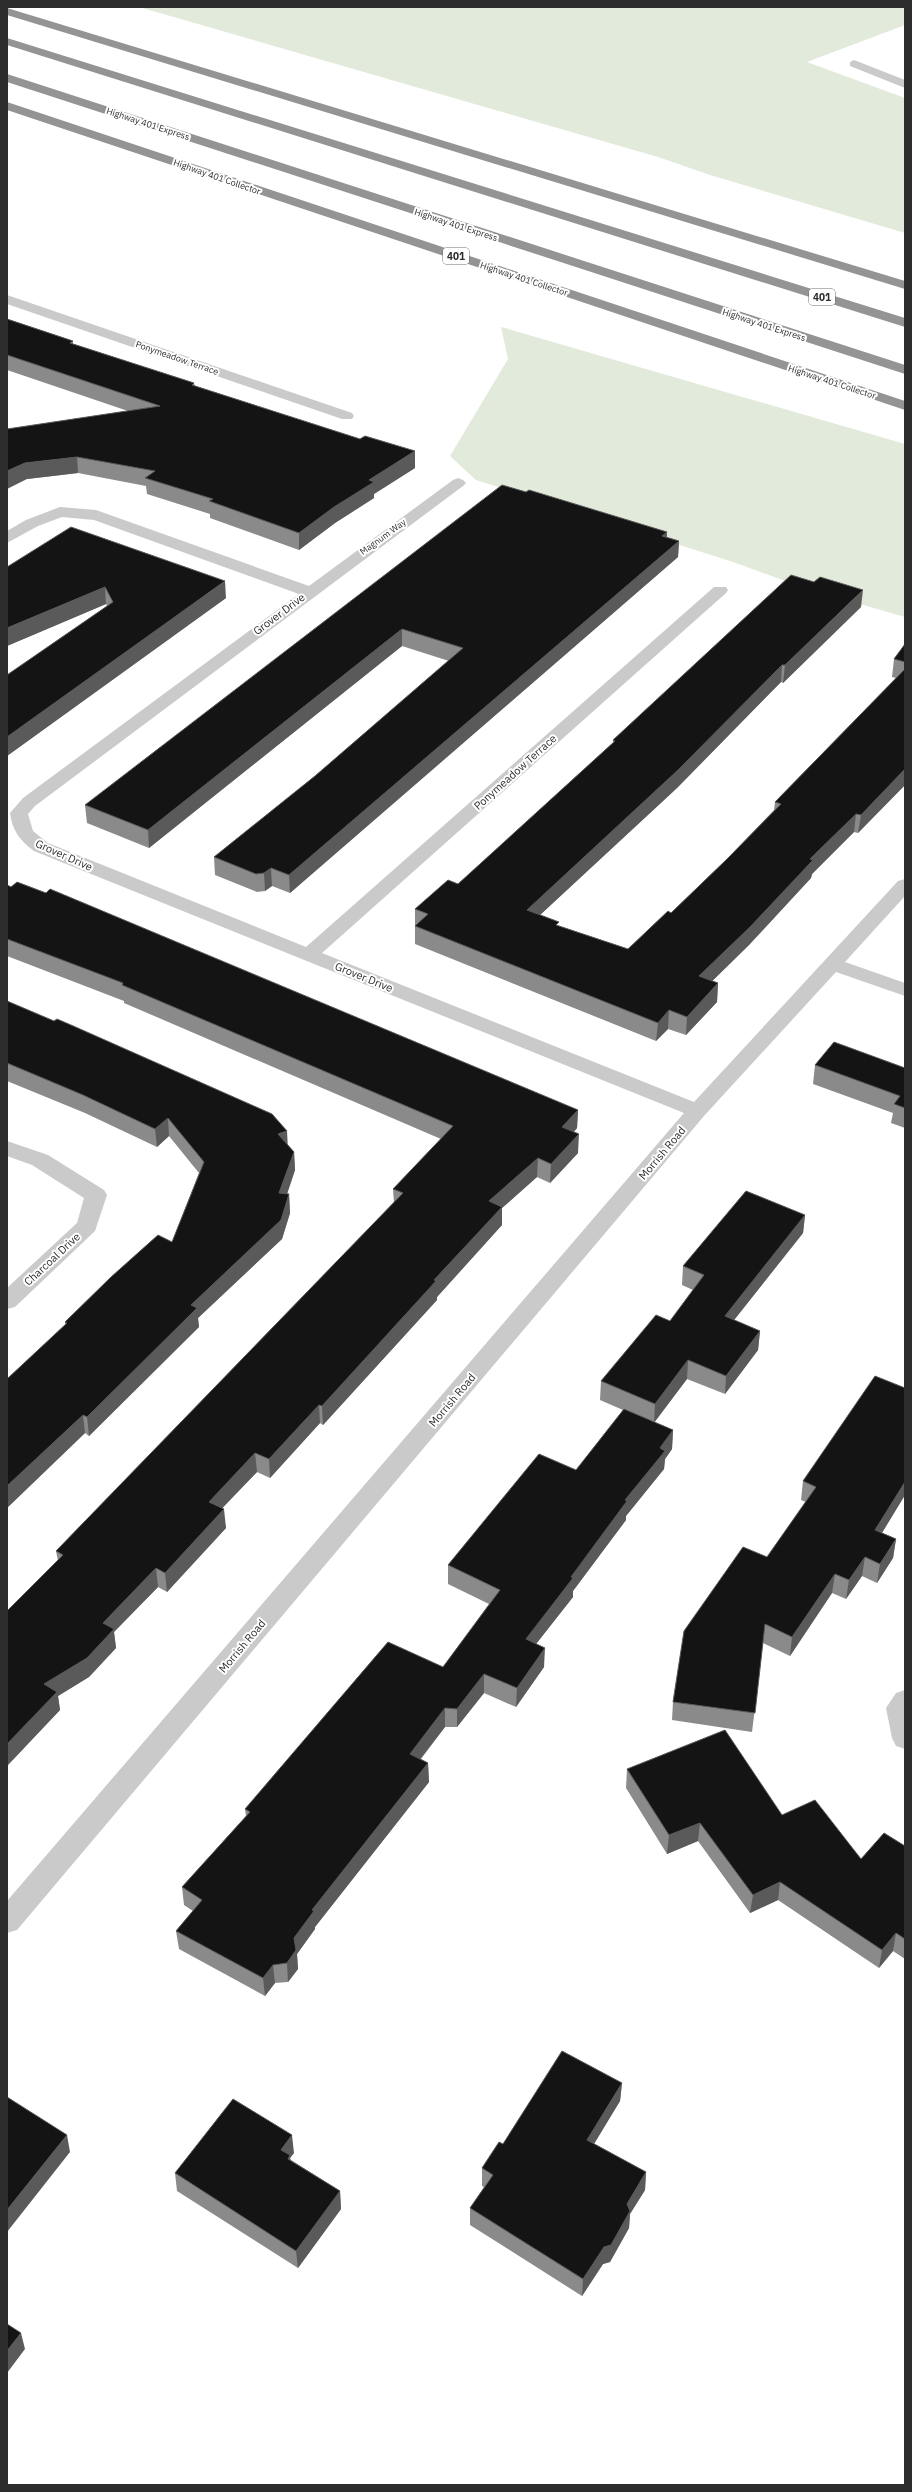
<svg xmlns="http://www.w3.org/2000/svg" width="912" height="2492" font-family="'IBM Plex Sans',sans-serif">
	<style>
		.green { fill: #e2eadb }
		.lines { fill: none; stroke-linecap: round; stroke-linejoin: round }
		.minor { fill: #cacaca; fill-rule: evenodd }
		.motorway { fill: #949494; fill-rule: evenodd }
		.wall { fill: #8a8a8a }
		.shaded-wall { fill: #5a5a5a }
		.building { fill: #141414; stroke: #5a5a5a }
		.labels { text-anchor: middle; stroke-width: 4; stroke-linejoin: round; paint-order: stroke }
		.far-street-label { font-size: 9px; fill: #2d2d2d; stroke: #fff }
		.shield { fill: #fff; stroke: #6c6c6c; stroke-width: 1 }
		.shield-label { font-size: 10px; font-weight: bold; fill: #2d2d2d }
		.street-label { font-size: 11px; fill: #2d2d2d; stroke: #fff }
	</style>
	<rect width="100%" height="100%" fill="#fff"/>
	<g class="green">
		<path d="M 139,7 L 905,7 L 905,25 L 807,62 L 905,98 L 905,233 L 710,175 L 658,157 Z"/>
		<path d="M 501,327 L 905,444 L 905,617 L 804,588 L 733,562 L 476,480 L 450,456 L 508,359 Z"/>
	</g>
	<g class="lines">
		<g class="minor">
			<path d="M 854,60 L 905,80 L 905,88 L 850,66 L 850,62 Z"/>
			<path d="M 7,295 L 352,413 L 354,416 L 352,419 L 342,419 L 7,304 Z"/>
			<path d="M 458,478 L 463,480 L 466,483 L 463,486 L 35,806 L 28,814 L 33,831 L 48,843 L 306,947 L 714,587 L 726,587 L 728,590 L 726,593 L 322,953 L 694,1102 L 898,881 L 905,879 L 905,896 L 845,962 L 905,983 L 905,996 L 836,972 L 704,1116 L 17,1930 L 7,1933 L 7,1901 L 684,1113 L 34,851 C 20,841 12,830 10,813 L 23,798 L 299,594 L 94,520 L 62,517 L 38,526 L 7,543 L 7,531 L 26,520 L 60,507 L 96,510 L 309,586 L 453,480 Z"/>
			<path d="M 7,1141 L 48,1155 L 104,1190 L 107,1195 L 95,1231 L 15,1307 L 7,1309 L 7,1288 L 77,1223 L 84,1198 L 32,1165 L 7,1156 Z"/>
			<path d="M 905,1690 L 905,1749 L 896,1746 L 892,1738 L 886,1708 L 896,1693 Z"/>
		</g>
		<g class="motorway">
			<path d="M 7,8 L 905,281 L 905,289 L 7,15 Z"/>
			<path d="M 7,38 L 905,318 L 905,327 L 7,45 Z"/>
			<path d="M 7,74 L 905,365 L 905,374 L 7,82 Z"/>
			<path d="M 7,102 L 905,401 L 905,410 L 7,110 Z"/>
		</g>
	</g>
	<g class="wall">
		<path d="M 7,319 L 73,341 L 73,344 L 194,383 L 195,386 L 415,468 L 374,494 L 374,498 L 335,523 L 299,550 L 210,518 L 210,514 L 147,494 L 146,486 L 78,473 L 27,479 L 128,411 L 7,370 Z"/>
		<path d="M 526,492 L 667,532 L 667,537 L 679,541 L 678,557 L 290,893 L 272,886 L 265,891 L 257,892 L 215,875 L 214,857 L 315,776 L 449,661 L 402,646 L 149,848 L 87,823 L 85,805 Z"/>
		<path d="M 7,567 L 226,598 L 7,756 L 7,675 L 107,606 L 106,604 L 7,646 Z"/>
		<path d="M 861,607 L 783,683 L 781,682 L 677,788 L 540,915 L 559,926 L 628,949 L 671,913 L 727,859 L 774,810 L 775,802 L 896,678 L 892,677 L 894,659 L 905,644 L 905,785 L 858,833 L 854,832 L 812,874 L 811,878 L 749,945 L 712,981 L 718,983 L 717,1002 L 686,1035 L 668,1029 L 656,1041 L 415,944 L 415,909 L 458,884 L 613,743 L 613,740 Z"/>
		<path d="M 7,885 L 578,1110 L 577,1128 L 574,1132 L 578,1153 L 550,1183 L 537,1177 L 502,1208 L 502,1225 L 437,1297 L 437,1300 L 323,1425 L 320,1423 L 270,1478 L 257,1472 L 222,1508 L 226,1528 L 167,1592 L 158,1587 L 114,1632 L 116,1648 L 89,1677 L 58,1696 L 60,1710 L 7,1766 L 7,1611 L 58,1561 L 56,1551 L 394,1203 L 393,1189 L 441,1139 L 124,1003 L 124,1001 L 7,956 Z"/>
		<path d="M 7,1001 L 288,1145 L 294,1152 L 295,1170 L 287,1194 L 289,1194 L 290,1213 L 282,1239 L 198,1318 L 199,1327 L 89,1436 L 85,1433 L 7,1508 L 7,1379 L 65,1325 L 65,1322 L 172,1242 L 199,1173 L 169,1136 L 157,1147 L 85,1113 L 7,1081 Z"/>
		<path d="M 815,1065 L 905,1068 L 905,1128 L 891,1123 L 893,1113 L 813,1084 Z"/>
		<path d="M 805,1215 L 803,1233 L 734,1320 L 760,1331 L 758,1350 L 725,1394 L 687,1379 L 654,1422 L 673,1430 L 672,1449 L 665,1459 L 664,1469 L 626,1516 L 626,1520 L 573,1591 L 573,1597 L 536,1644 L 544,1667 L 516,1707 L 484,1693 L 457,1727 L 445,1727 L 421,1759 L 428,1763 L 429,1782 L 315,1927 L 315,1929 L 297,1954 L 298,1969 L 288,1982 L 275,1983 L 265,1996 L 179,1949 L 176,1931 L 193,1911 L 184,1905 L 182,1887 L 246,1816 L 245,1809 L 443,1667 L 489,1604 L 448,1584 L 448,1565 L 576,1470 L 623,1410 L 600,1400 L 601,1381 L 670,1321 L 693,1290 L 682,1285 L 683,1266 Z"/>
		<path d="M 803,1481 L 905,1495 L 882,1533 L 896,1539 L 893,1558 L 877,1583 L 862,1576 L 846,1599 L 832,1593 L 790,1656 L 763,1643 L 752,1732 L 672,1720 L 673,1702 L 767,1557 L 806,1502 L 801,1500 Z"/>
		<path d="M 627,1769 L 782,1815 L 861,1859 L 905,1846 L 905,1959 L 893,1951 L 879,1968 L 778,1900 L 750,1913 L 698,1841 L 667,1854 L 626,1788 Z"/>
		<path d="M 622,2083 L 620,2101 L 594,2144 L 646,2172 L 645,2190 L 630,2214 L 629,2228 L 610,2262 L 603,2264 L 582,2296 L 470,2225 L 470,2208 L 484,2187 L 482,2186 L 482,2168 L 503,2144 Z"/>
		<path d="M 294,2153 L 290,2158 L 291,2160 L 340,2191 L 341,2209 L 298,2268 L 177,2191 L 175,2173 Z"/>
	</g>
	<g class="shaded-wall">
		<path d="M 415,451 L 415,468 L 374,494 L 374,498 L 335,523 L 299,550 L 299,533 L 369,480 Z"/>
		<path d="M 77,457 L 78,473 L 27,479 L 7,489 L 7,471 L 25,463 Z"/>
		<path d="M 667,532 L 666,548 L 662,536 Z"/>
		<path d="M 679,541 L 678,557 L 290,893 L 289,875 Z"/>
		<path d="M 225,581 L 226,598 L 7,756 L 7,737 Z"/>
		<path d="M 105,587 L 106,604 L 7,646 L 7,628 Z"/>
		<path d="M 863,590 L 861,607 L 783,683 L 785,665 Z"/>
		<path d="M 402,629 L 402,646 L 149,848 L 148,830 Z"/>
		<path d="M 782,665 L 781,682 L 677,788 L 526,928 L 527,910 Z"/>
		<path d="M 905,769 L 905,785 L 858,833 L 861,815 Z"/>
		<path d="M 856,814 L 854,832 L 812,874 L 811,878 L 749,945 L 698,995 L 699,976 L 810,859 Z"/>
		<path d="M 271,868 L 272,886 L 265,891 L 264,873 Z"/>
		<path d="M 718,983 L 717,1002 L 686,1035 L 687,1017 Z"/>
		<path d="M 669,1010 L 668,1029 L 656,1041 L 658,1023 Z"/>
		<path d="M 578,1110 L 577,1128 L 561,1146 L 562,1127 Z"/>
		<path d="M 168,1118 L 169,1136 L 157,1147 L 155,1129 Z"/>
		<path d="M 287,1131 L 288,1150 L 278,1134 Z"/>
		<path d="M 579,1134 L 578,1153 L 550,1183 L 551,1164 Z"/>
		<path d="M 294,1152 L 295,1170 L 281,1212 L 279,1193 Z"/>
		<path d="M 538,1158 L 537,1177 L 502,1208 L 502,1225 L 437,1297 L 437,1300 L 323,1425 L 322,1406 L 434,1280 L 489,1201 Z"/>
		<path d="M 289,1194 L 290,1213 L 282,1239 L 198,1318 L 199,1327 L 89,1436 L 87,1417 Z"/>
		<path d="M 805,1215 L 803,1233 L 723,1334 L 725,1316 Z"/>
		<path d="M 760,1331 L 758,1350 L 725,1394 L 726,1376 Z"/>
		<path d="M 688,1360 L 687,1379 L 654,1423 L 655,1404 Z"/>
		<path d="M 319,1405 L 320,1423 L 270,1478 L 269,1459 Z"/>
		<path d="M 83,1415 L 85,1433 L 7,1508 L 7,1486 Z"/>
		<path d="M 673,1430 L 672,1449 L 665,1459 L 664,1469 L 626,1516 L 626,1520 L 573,1591 L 573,1597 L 525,1658 L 526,1639 L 625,1500 L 660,1448 Z"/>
		<path d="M 255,1453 L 257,1472 L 210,1521 L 209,1502 Z"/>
		<path d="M 905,1482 L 905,1495 L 872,1549 L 875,1530 Z"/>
		<path d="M 224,1509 L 226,1528 L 167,1592 L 165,1573 Z"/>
		<path d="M 896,1539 L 893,1558 L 877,1583 L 880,1564 Z"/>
		<path d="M 865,1557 L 862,1576 L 846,1599 L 849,1580 Z"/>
		<path d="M 156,1568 L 158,1587 L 114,1632 L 116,1648 L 89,1677 L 58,1696 L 60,1710 L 7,1766 L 7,1744 L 44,1684 Z"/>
		<path d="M 835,1574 L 832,1593 L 790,1656 L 792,1637 Z"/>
		<path d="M 545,1648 L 544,1667 L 516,1707 L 517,1688 Z"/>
		<path d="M 484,1674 L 484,1693 L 457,1727 L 457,1709 Z"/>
		<path d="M 445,1708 L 445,1727 L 410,1772 L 410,1754 Z"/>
		<path d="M 428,1763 L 429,1782 L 315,1927 L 315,1929 L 297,1954 L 298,1969 L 288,1982 L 287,1963 L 294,1938 L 312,1910 Z"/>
		<path d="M 700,1823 L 698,1841 L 667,1854 L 669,1835 Z"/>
		<path d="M 780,1882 L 778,1900 L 750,1913 L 753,1895 Z"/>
		<path d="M 896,1933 L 893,1951 L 879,1968 L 882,1950 Z"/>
		<path d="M 273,1965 L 275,1983 L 265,1996 L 263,1978 Z"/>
		<path d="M 622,2083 L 620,2101 L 586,2157 L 587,2140 Z"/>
		<path d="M 67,2135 L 70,2152 L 7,2232 L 7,2210 Z"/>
		<path d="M 292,2135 L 294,2153 L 290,2158 L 292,2173 L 281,2150 Z"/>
		<path d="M 646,2172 L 645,2190 L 630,2214 L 629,2228 L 610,2262 L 603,2264 L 582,2296 L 583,2279 Z"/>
		<path d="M 340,2191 L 341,2209 L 298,2268 L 296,2251 Z"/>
		<path d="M 21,2333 L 25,2349 L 7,2373 L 7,2351 Z"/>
	</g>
	<g class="building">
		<path d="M 7,319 L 73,341 L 70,343 L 194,383 L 192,385 L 360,439 L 365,436 L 415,451 L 369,480 L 374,482 L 334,507 L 299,533 L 209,501 L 213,499 L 145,478 L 155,471 L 77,457 L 25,463 L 7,471 L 7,429 L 160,406 L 7,355 Z"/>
		<path d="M 502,485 L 526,492 L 529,490 L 667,532 L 662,536 L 679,541 L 289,875 L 271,868 L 264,873 L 256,874 L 214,857 L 315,776 L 463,648 L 402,629 L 148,830 L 85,805 Z"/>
		<path d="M 71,527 L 225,581 L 7,737 L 7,675 L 113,602 L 105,587 L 7,628 L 7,567 Z"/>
		<path d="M 791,575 L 814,582 L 820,577 L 863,590 L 785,665 L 782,665 L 678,770 L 527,910 L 559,922 L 556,925 L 628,949 L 668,911 L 671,913 L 727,859 L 781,804 L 775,802 L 905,669 L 905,769 L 861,815 L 856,814 L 810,859 L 813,860 L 750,927 L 699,976 L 718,983 L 687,1017 L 669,1010 L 658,1023 L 415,926 L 428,914 L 415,909 L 448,880 L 458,884 L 615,741 L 613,740 Z"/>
		<path d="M 905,644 L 905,662 L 894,659 Z"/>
		<path d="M 17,882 L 46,893 L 50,889 L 578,1110 L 562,1127 L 579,1134 L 551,1164 L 538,1158 L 489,1201 L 502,1207 L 434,1280 L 436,1281 L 322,1406 L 319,1405 L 269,1459 L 255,1453 L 209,1502 L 224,1509 L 165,1573 L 156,1568 L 103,1623 L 114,1629 L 87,1658 L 44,1684 L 57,1692 L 7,1744 L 7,1611 L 63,1555 L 56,1551 L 403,1193 L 393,1189 L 453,1126 L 122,985 L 123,983 L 7,939 L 7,885 L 11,887 Z"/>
		<path d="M 7,1001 L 54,1021 L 57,1019 L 71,1025 L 272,1114 L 287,1131 L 278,1134 L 294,1152 L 279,1193 L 289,1194 L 281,1220 L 191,1305 L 197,1308 L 87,1417 L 83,1415 L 7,1486 L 7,1379 L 67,1323 L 65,1322 L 111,1277 L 158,1235 L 172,1242 L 204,1162 L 168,1118 L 155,1129 L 83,1095 L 7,1063 Z"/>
		<path d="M 834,1042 L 905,1068 L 905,1108 L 894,1104 L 900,1096 L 815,1065 Z"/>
		<path d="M 746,1191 L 805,1215 L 725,1316 L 760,1331 L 726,1376 L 688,1360 L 655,1404 L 601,1381 L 656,1315 L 670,1321 L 704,1275 L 683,1266 Z"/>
		<path d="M 875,1376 L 905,1388 L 905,1482 L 875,1530 L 896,1539 L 880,1564 L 865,1557 L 849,1580 L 835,1574 L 792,1637 L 765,1624 L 755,1713 L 673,1702 L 684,1631 L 743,1547 L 767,1557 L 816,1487 L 803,1481 Z"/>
		<path d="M 624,1409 L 673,1430 L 660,1448 L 665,1451 L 625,1500 L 627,1501 L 571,1577 L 573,1578 L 526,1639 L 545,1648 L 517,1688 L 484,1674 L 457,1709 L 445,1708 L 410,1754 L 428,1763 L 312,1910 L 314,1911 L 294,1938 L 296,1950 L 287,1963 L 273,1965 L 263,1978 L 176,1931 L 202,1900 L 182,1887 L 250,1812 L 245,1809 L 388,1642 L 443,1667 L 500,1590 L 448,1565 L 539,1454 L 576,1470 Z"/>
		<path d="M 725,1730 L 782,1815 L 815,1800 L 861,1859 L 884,1833 L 905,1846 L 905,1939 L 896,1933 L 882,1950 L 780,1882 L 753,1895 L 700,1823 L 669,1835 L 627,1769 Z"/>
		<path d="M 562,2051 L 622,2083 L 587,2140 L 646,2172 L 627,2204 L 630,2211 L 611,2245 L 604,2247 L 583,2279 L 470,2208 L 493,2175 L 482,2168 L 499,2142 L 503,2144 Z"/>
		<path d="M 7,2097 L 67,2135 L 7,2210 Z"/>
		<path d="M 233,2099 L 292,2135 L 281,2150 L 290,2155 L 288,2159 L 340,2191 L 296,2251 L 175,2173 Z"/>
		<path d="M 7,2324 L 21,2333 L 7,2351 Z"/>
	</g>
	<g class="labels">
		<g class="far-street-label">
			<text transform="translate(148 124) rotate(18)" y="3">Highway 401 Express</text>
			<text transform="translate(217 177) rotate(19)" y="3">Highway 401 Collector</text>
			<text transform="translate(456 225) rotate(18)" y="3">Highway 401 Express</text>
			<text transform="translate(524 279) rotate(18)" y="3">Highway 401 Collector</text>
			<text transform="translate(764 325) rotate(18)" y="3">Highway 401 Express</text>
			<text transform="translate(177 358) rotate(19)" y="3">Ponymeadow Terrace</text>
			<text transform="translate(832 382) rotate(18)" y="3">Highway 401 Collector</text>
			<text transform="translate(383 537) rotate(-36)" y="3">Magnum Way</text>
		</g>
		<g class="shield">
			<rect x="443" y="248" width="26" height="16" rx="3"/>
			<rect x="809" y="289" width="26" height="16" rx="3"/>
		</g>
		<g class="shield-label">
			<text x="456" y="260">401</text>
			<text x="822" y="301">401</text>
		</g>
		<g class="street-label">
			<text transform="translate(279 614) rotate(-37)" y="4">Grover Drive</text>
			<text transform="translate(515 772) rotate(-42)" y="4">Ponymeadow Terrace</text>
			<text transform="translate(64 855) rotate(24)" y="4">Grover Drive</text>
			<text transform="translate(364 977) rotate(22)" y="4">Grover Drive</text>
			<text transform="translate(662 1153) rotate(-50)" y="4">Morrish Road</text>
			<text transform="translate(52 1259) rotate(-43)" y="4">Charcoal Drive</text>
			<text transform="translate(452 1400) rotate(-50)" y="4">Morrish Road</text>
			<text transform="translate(242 1646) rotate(-50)" y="4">Morrish Road</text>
		</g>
	</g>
	<rect width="912" height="2492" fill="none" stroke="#2d2d2d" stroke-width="16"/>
</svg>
